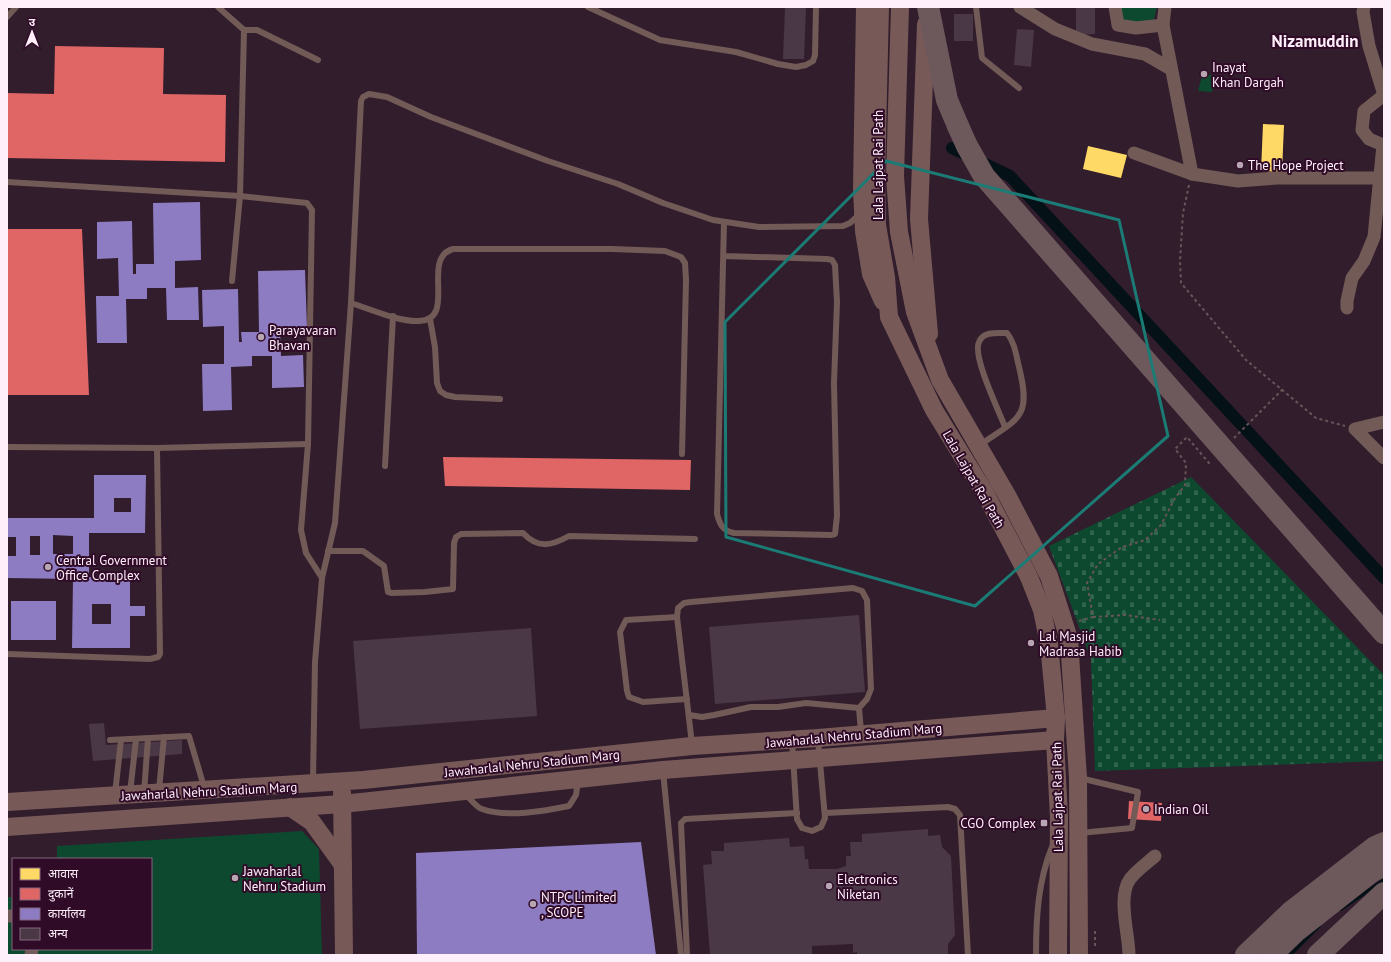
<svg xmlns="http://www.w3.org/2000/svg" width="1391" height="962" font-family="'PT Sans','Noto Sans Devanagari',sans-serif">
	<style>
		.green { fill: #0d492f }
		.cemetery { fill: url(#cemetery-stones) }
		.homes { fill: #ffd966 }
		.shops { fill: #e06666 }
		.offices { fill: #8e7cc3; fill-rule: evenodd }
		.lines { fill: none; stroke-linecap: round; stroke-linejoin: round }
		.stream { stroke: #041117; stroke-width: 3.5 }
		.canal { stroke: #041117; stroke-width: 12 }
		.building { fill: #4a3846 }
		.path { stroke: #685559; stroke-width: 2; stroke-dasharray: 3 3; stroke-linecap: butt }
		.lane { stroke: #725a57; stroke-width: 6 }
		.street { stroke: #725a57; stroke-width: 13 }
		.secondary { stroke: #775a58; stroke-width: 18 }
		.highway { stroke: #6d585c; stroke-width: 22 }
		.highway-bridge { stroke: #6d585c; stroke-width: 22 }
		.marked { fill: none; stroke: #1b7c75; stroke-width: 3; stroke-linejoin: round }
		.poi-dot { fill: #b7a6b2; stroke: #300b28; stroke-width: 1.5 }
		.labels { text-anchor: middle; stroke-width: 4; stroke-linejoin: round; paint-order: stroke }
		.poi-label { font-size: 13px; fill: #ffeffa; stroke: #300b28; text-anchor: start }
		.street-label { font-size: 13px; fill: #ffeffa; stroke: #300b28 }
		.district-label { font-size: 17px; font-weight: bold; fill: #ffeffa; stroke: #300b28 }
	</style>
	<defs>
		<pattern id="cemetery-stones" width="16" height="16" patternUnits="userSpaceOnUse"><rect width="16" height="16" fill="#0d492f"/><path d="M2 7V4a2 2 0 0 1 4 0v3zM10 15v-3a2 2 0 0 1 4 0v3z" fill="#31644e"/></pattern>
	</defs>
	<rect width="100%" height="100%" fill="#321d2d"/>
	<g class="green">
		<path d="M 1119,7 L 1157,7 L 1152,27 L 1116,20 Z"/>
		<path d="M 1207,75 L 1212,75 L 1217,80 L 1217,85 L 1211,92 L 1198,91 L 1202,76 Z"/>
		<path d="M 302,831 L 319,849 L 322,955 L 7,955 L 7,897 L 13,897 L 13,949 L 151,949 L 151,859 L 57,859 L 57,846 Z"/>
	</g>
	<path class="cemetery" d="M 1191,477 L 1384,675 L 1384,761 L 1095,771 L 1091,659 L 1049,546 Z"/>
	<g class="homes">
		<path d="M 1263,124 L 1284,125 L 1282,172 L 1261,171 Z"/>
		<path d="M 1088,146 L 1127,155 L 1121,178 L 1083,169 Z"/>
	</g>
	<g class="shops">
		<path d="M 55,46 L 164,48 L 163,94 L 226,95 L 225,162 L 7,158 L 7,93 L 54,94 Z"/>
		<path d="M 7,229 L 82,229 L 89,395 L 7,395 Z"/>
		<path d="M 443,457 L 691,460 L 690,490 L 445,486 Z"/>
		<path d="M 1129,801 L 1162,803 L 1161,821 L 1128,819 Z"/>
	</g>
	<g class="offices">
		<path d="M 200,202 L 201,260 L 175,261 L 175,288 L 198,287 L 199,320 L 167,320 L 166,288 L 147,288 L 147,299 L 126,299 L 127,343 L 97,343 L 96,296 L 119,296 L 118,258 L 97,259 L 97,222 L 132,221 L 133,274 L 136,274 L 136,264 L 154,264 L 153,203 Z"/>
		<path d="M 305,270 L 307,328 L 280,329 L 281,356 L 303,355 L 304,387 L 272,388 L 272,356 L 252,356 L 252,366 L 231,367 L 232,410 L 203,411 L 202,364 L 224,364 L 224,326 L 203,327 L 202,290 L 238,289 L 239,342 L 242,342 L 241,332 L 259,332 L 258,271 Z"/>
		<path d="M 94,475 L 146,475 L 145,533 L 89,533 L 89,577 L 130,577 L 130,606 L 145,606 L 145,616 L 130,616 L 130,648 L 72,648 L 73,579 L 7,578 L 7,556 L 16,556 L 16,537 L 7,537 L 7,518 L 94,518 ZM 114,498 L 131,498 L 131,512 L 114,512 ZM 53,535 L 73,536 L 73,554 L 53,554 ZM 30,536 L 40,536 L 40,555 L 30,555 ZM 92,604 L 111,604 L 111,624 L 92,624 Z"/>
		<rect x="11" y="601" width="45" height="39"/>
		<path d="M 641,842 L 656,955 L 417,955 L 416,853 Z"/>
	</g>
	<g class="lines">
		<g class="stream">
			<path d="M 1341,909 L 1384,880"/>
			<path d="M 1290,955 L 1319,926"/>
		</g>
		<path class="canal" d="M 952,148 L 1010,176 L 1384,578"/>
	</g>
	<g class="building">
		<path d="M 785,7 L 806,7 L 804,59 L 783,59 Z"/>
		<path d="M 1076,7 L 1095,7 L 1095,34 L 1076,35 Z"/>
		<rect x="954" y="14" width="19" height="27"/>
		<path d="M 1017,29 L 1034,30 L 1031,67 L 1014,65 Z"/>
		<path d="M 859,615 L 865,692 L 715,704 L 709,627 Z"/>
		<path d="M 531,628 L 537,716 L 360,729 L 353,641 Z"/>
		<path d="M 104,723 L 106,745 L 182,740 L 182,754 L 93,761 L 89,724 Z"/>
		<path d="M 928,829 L 928,836 L 940,835 L 942,847 L 951,856 L 955,935 L 948,944 L 948,955 L 857,955 L 857,952 L 853,953 L 853,944 L 812,946 L 812,955 L 710,955 L 703,865 L 712,864 L 711,851 L 724,851 L 724,843 L 789,838 L 790,847 L 804,846 L 805,859 L 808,859 L 809,869 L 837,869 L 846,866 L 846,856 L 851,856 L 850,842 L 862,842 L 862,834 Z"/>
	</g>
	<g class="lines">
		<g class="path">
			<path d="M 1189,185 L 1183,213 L 1180,261 L 1181,283 L 1246,360 L 1316,418 L 1345,426"/>
			<path d="M 1234,438 L 1283,389"/>
			<path d="M 1093,617 L 1125,615 L 1160,620"/>
			<path d="M 1079,621 L 1093,617 L 1087,583 L 1098,564 L 1122,547 L 1145,540 L 1161,525 L 1175,498 L 1185,485 L 1186,463 L 1175,449 L 1187,437 L 1209,463 L 1211,460"/>
			<path d="M 1095,946 L 1095,928"/>
		</g>
		<g class="lane">
			<path d="M 218,7 L 244,30 L 240,196 L 232,281"/>
			<path d="M 588,7 L 660,40 L 736,52 L 778,64 L 796,67 L 806,65 L 813,61 L 815,55 L 816,7"/>
			<path d="M 976,7 L 982,58 L 1019,88"/>
			<path d="M 7,17 L 16,7"/>
			<path d="M 244,30 L 257,30 L 318,60"/>
			<path d="M 7,182 L 240,196 L 307,203 L 312,210 L 308,444 L 301,530 L 306,553 L 322,578"/>
			<path d="M 724,222 L 717,514 C 720,525 722,530 734,533 L 831,535 L 835,534 L 837,516 L 834,383 L 837,302 L 835,265 L 832,260 L 827,259 L 724,256"/>
			<path d="M 351,303 C 370,309 399,322 419,321 C 458,320 420,258 453,249 L 612,249 L 665,251 L 681,257 L 685,263 L 686,280 L 682,454"/>
			<path d="M 430,319 L 435,347 L 437,383 L 440,391 L 446,395 L 455,397 L 500,399"/>
			<path d="M 980,445 C 1018,418 1032,419 1019,367 C 1016,355 1015,343 1007,333 C 998,333 983,331 979,342 C 972,356 999,411 1005,427"/>
			<path d="M 7,447 L 157,448 L 308,444"/>
			<path d="M 385,466 L 393,316"/>
			<path d="M 328,551 L 363,551 L 384,566 L 388,592 L 392,593 L 425,592 L 453,589 L 454,543 L 456,537 L 461,534 L 523,533 C 538,549 551,546 569,536 L 695,539"/>
			<path d="M 677,617 L 626,620 L 620,632 L 627,691 L 629,697 L 643,702 L 687,699"/>
			<path d="M 7,654 L 150,659 L 158,657 L 160,654 L 157,448"/>
			<path d="M 689,715 L 702,717 L 714,715 L 751,707 L 778,707 L 806,703 L 859,708"/>
			<path d="M 110,740 L 189,736 L 204,787"/>
			<path d="M 792,741 L 797,819 L 802,828 L 812,831 L 821,827 L 825,818 L 818,740"/>
			<path d="M 692,744 L 677,617 L 678,608 L 684,603 L 691,602 L 853,588 L 862,591 L 867,600 L 871,689 L 867,699 L 859,708 L 861,732"/>
			<path d="M 663,771 L 681,955"/>
			<path d="M 1080,778 L 1138,792 L 1132,828 L 1080,833"/>
			<path d="M 313,781 L 315,662 L 322,578 L 335,523 L 351,303 L 361,101 L 363,97 L 369,94 L 387,97 L 431,117 L 548,161 L 618,184 L 663,203 L 713,220 L 759,227 L 843,226 L 850,223 L 860,214"/>
			<path d="M 159,790 L 164,737"/>
			<path d="M 130,793 L 136,739"/>
			<path d="M 144,793 L 148,738"/>
			<path d="M 115,794 L 121,740"/>
			<path d="M 466,795 C 471,799 476,807 482,809 C 507,818 544,811 569,806 L 576,795 L 578,781"/>
			<path d="M 825,813 L 948,807 L 955,809 L 960,815 L 968,955"/>
			<path d="M 687,955 L 681,823 L 685,819 L 797,813"/>
			<path d="M 1036,955 C 1036,918 1038,881 1052,847"/>
		</g>
		<g class="street">
			<path d="M 1020,7 L 1055,29 L 1092,44 L 1145,54 L 1171,69"/>
			<path d="M 1115,7 L 1118,25 L 1136,28 L 1163,25"/>
			<path d="M 1165,7 L 1163,25 L 1192,174"/>
			<path d="M 1134,153 L 1192,174 L 1238,181 L 1277,178 L 1384,178"/>
			<path d="M 1347,308 L 1347,301 L 1352,278 L 1364,261 L 1374,237 L 1383,145 L 1369,139 L 1362,130 L 1364,111 L 1384,95 L 1369,46 L 1363,12 L 1364,7"/>
			<path d="M 1384,422 L 1355,429 L 1384,458"/>
			<path d="M 7,916 L 13,916"/>
			<path d="M 31,955 L 32,949"/>
			<path d="M 1129,955 C 1129,934 1117,897 1130,879 C 1137,870 1147,863 1155,856"/>
		</g>
		<g class="secondary">
			<path d="M 865,7 L 862,189 L 864,231 L 871,274 L 883,301"/>
			<path d="M 880,7 L 876,178 L 877,225 L 886,277 L 889,317 L 934,410 L 985,493 L 1029,577 L 1042,610 L 1049,644 L 1056,718 L 1055,740 L 1059,817 L 1058,955"/>
			<path d="M 900,7 L 895,176 L 899,232 L 915,312 L 940,380 L 1008,497 L 1049,576 L 1069,639 L 1078,778 L 1079,955"/>
			<path d="M 926,24 L 919,219 L 929,334"/>
			<path d="M 342,792 L 344,955"/>
			<path d="M 7,802 L 363,780 L 692,746 L 818,738 L 1056,718"/>
			<path d="M 290,807 L 312,822 L 343,865"/>
			<path d="M 7,827 L 342,804 L 663,770 L 1055,740"/>
		</g>
		<g class="highway">
			<path d="M 928,7 L 947,100 L 958,126"/>
			<path d="M 1246,955 L 1291,912 L 1375,847 L 1384,843"/>
			<path d="M 1271,955 L 1296,931 L 1371,872 L 1384,865"/>
			<path d="M 1318,955 L 1384,893"/>
		</g>
		<path class="highway-bridge" d="M 958,126 L 967,146 L 984,176 L 1384,633"/>
	</g>
	<path class="marked" d="M 886,161 L 1119,220 L 1168,436 L 975,606 L 726,537 L 725,322 Z"/>
	<g class="poi-dot">
		<circle cx="1204" cy="74" r="4"/>
		<circle cx="1240" cy="165" r="4"/>
		<circle cx="261" cy="337" r="4"/>
		<circle cx="48" cy="567" r="4"/>
		<circle cx="1031" cy="643" r="4"/>
		<circle cx="1146" cy="809" r="4"/>
		<rect x="1040" y="819" width="8" height="8" rx="2"/>
		<circle cx="235" cy="878" r="4"/>
		<circle cx="829" cy="886" r="4"/>
		<circle cx="533" cy="904" r="4"/>
	</g>
	<g class="labels">
		<g class="poi-label">
			<text x="1212" y="72">Inayat<tspan x="1212" dy="15">Khan Dargah</tspan></text>
			<text x="1248" y="170">The Hope Project</text>
			<text x="269" y="335">Parayavaran<tspan x="269" dy="15">Bhavan</tspan></text>
			<text x="56" y="565">Central Government<tspan x="56" dy="15">Office Complex</tspan></text>
			<text x="1039" y="641">Lal Masjid<tspan x="1039" dy="15">Madrasa Habib</tspan></text>
			<text x="1154" y="814">Indian Oil</text>
			<text x="1036" y="828" text-anchor="end">CGO Complex</text>
			<text x="243" y="876">Jawaharlal<tspan x="243" dy="15">Nehru Stadium</tspan></text>
			<text x="837" y="884">Electronics<tspan x="837" dy="15">Niketan</tspan></text>
			<text x="541" y="902">NTPC Limited<tspan x="541" dy="15">, SCOPE</tspan></text>
		</g>
		<g class="street-label">
			<text transform="translate(878 165) rotate(-90)" y="5">Lala Lajpat Rai Path</text>
			<text transform="translate(974 479) rotate(60)" y="5">Lala Lajpat Rai Path</text>
			<text transform="translate(854 735) rotate(-5)" y="5">Jawaharlal Nehru Stadium Marg</text>
			<text transform="translate(532 763) rotate(-6)" y="5">Jawaharlal Nehru Stadium Marg</text>
			<text transform="translate(209 791) rotate(-3)" y="5">Jawaharlal Nehru Stadium Marg</text>
			<text transform="translate(1057 797) rotate(-91)" y="5">Lala Lajpat Rai Path</text>
		</g>
		<g class="district-label">
			<text x="1315" y="47">Nizamuddin</text>
		</g>
	</g>
	<rect width="1391" height="962" fill="none" stroke="#ffeffa" stroke-width="16"/>
	<rect x="12" y="858" width="140" height="92" fill="#300b28" stroke="#83667c"/>
	<rect x="20" y="868" width="20" height="12" fill="#ffd966" stroke="#83667c"/>
	<text x="48" y="878" font-size="12" fill="#ffeffa">आवास</text>
	<rect x="20" y="888" width="20" height="12" fill="#e06666" stroke="#83667c"/>
	<text x="48" y="898" font-size="12" fill="#ffeffa">दुकानें</text>
	<rect x="20" y="908" width="20" height="12" fill="#8e7cc3" stroke="#83667c"/>
	<text x="48" y="918" font-size="12" fill="#ffeffa">कार्यालय</text>
	<rect x="20" y="928" width="20" height="12" fill="#4a3846" stroke="#83667c"/>
	<text x="48" y="938" font-size="12" fill="#ffeffa">अन्य</text>
	<g transform="translate(32 32)" stroke="#300b28" stroke-width="3" paint-order="stroke">
	<path d="M0-3L7 15L0 10L-7 15Z" fill="#ffeffa"/>
	<text y="-6" font-size="11" font-weight="bold" text-anchor="middle" fill="#ffeffa">उ</text>
	</g>
</svg>
